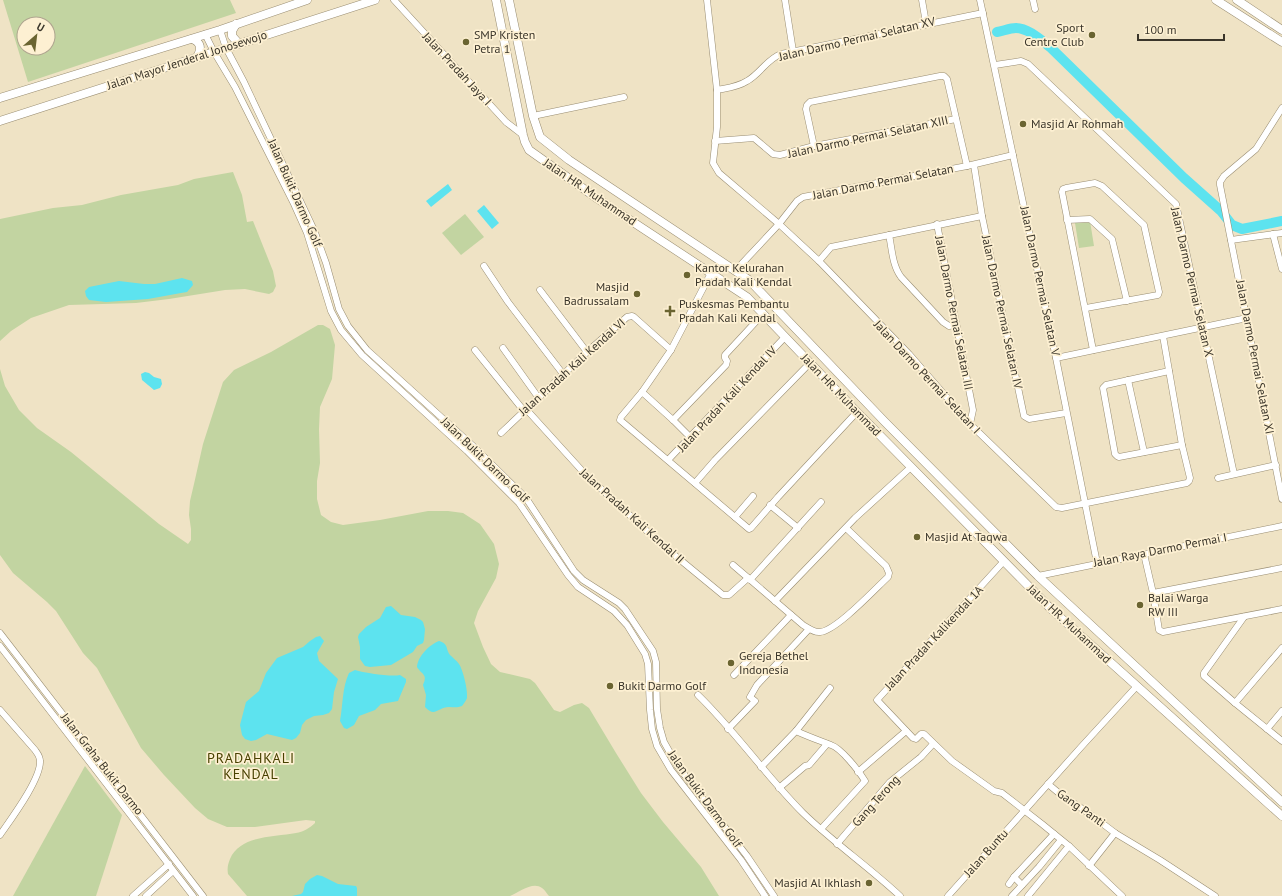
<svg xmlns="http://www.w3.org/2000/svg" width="1282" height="896" font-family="'PT Sans',sans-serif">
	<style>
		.green { fill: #c2d4a1; fill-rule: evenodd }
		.water { fill: #5de3ef }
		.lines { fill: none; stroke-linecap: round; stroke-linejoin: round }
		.river { stroke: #5de3ef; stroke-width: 10 }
		.minor-casing { stroke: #998d72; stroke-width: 7 }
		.major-casing { stroke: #998d72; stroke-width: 9 }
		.minor { stroke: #fff; stroke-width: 6 }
		.major { stroke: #fff; stroke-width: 8 }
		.poi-dot { fill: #6a6431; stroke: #fdf0d2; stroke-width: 1.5 }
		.labels { text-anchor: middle; stroke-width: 3.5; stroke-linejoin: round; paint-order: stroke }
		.poi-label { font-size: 12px; fill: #3a352a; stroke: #fdf0d2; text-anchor: start }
		.street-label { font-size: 12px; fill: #3a352a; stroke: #fdf0d2 }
		.quarter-label { font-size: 14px; letter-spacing: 1px; fill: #484100; stroke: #fdf0d2 }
	</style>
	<rect width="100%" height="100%" fill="#efe3c5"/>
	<g class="green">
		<path d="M 3,0 L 230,0 L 236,13 L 28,82 ZM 24,24 L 48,24 L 48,48 L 24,48 Z"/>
		<path d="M 233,172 L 242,195 L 247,222 L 253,221 L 273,271 L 276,286 L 273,292 L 269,294 L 245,289 L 225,290 L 169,299 L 136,303 L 69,305 L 31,318 L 11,331 L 0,341 L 0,219 L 53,208 L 82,205 L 121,195 L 178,185 L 194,179 Z"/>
		<path d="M 465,214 L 484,237 L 461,255 L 442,233 Z"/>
		<path d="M 1090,221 L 1094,246 L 1079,248 L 1075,223 Z"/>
		<path d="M 318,325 L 323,325 L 330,329 L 335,345 L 332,379 L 320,407 L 319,429 L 320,463 L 317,481 L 317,499 L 321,515 L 331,522 L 343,525 L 380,520 L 428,511 L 448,511 L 463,513 L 480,524 L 494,544 L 499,564 L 496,578 L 478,611 L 474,623 L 483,647 L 491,664 L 500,672 L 530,679 L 535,683 L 554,710 L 560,712 L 574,705 L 582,703 L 589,708 L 616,753 L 641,793 L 663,822 L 701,867 L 719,896 L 549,896 C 547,894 545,890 542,888 C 533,881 519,892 510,896 L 247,896 L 228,874 C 227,868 228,864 230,859 C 240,835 275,837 296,833 C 303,832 310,828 315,823 L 315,821 L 306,820 L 255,827 L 227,827 L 208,819 L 195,808 L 164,775 L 141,748 L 97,668 L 83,653 L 56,611 L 47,602 L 13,573 L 0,555 L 0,369 L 5,386 L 19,410 L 37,428 L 71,452 L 159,524 L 188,544 L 191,540 L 191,529 L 189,515 L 190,501 L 194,484 L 203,444 L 223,382 L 234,370 L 271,352 Z"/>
		<path d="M 85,766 L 122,815 L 96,896 L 13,896 Z"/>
	</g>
	<g class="water">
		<path d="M 448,184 L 452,190 L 431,207 L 426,201 Z"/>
		<path d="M 484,205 L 499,223 L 492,229 L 477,211 Z"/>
		<path d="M 182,278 L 192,281 L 193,285 L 187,292 L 181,293 L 148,299 L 106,302 L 89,300 L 86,296 L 85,291 L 89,287 L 119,281 L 144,284 L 155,284 Z"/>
		<path d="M 145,372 L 149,373 L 154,377 L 161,379 L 162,384 L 160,388 L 154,390 L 142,380 L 141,374 Z"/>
		<path d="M 391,606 L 401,615 L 415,617 L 421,620 L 423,622 L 425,629 L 424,640 L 423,643 L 417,646 L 413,652 L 391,665 L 370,667 L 365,666 L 360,659 L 360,647 L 358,637 L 359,634 L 366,627 L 380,618 L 386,607 Z"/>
		<path d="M 320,636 L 324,641 L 317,653 L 319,661 L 338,679 L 334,692 L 332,709 L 329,713 L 323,715 L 314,716 L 306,720 L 302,725 L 300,733 L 296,738 L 292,740 L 267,734 L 256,740 L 251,741 L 245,739 L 242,735 L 240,725 L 246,702 L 259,691 L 266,673 L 277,658 L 303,647 L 310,641 L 316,637 Z"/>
		<path d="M 439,641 C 449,644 445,648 450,655 C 453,658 456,660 459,664 C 463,670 468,690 467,698 C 466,701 464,703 462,706 C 457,708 454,707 449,707 C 438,707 435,718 425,707 L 426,695 L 423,685 C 428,674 422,675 417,667 C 418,656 429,645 439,641 Z"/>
		<path d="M 355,670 C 365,673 391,677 400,675 L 406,679 L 406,682 L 398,701 L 381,704 L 375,710 L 359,716 L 354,725 L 347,729 L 344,728 L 340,721 C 343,705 342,688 349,673 Z"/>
		<path d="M 317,875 L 322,876 L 338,884 L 356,886 L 357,888 L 357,896 L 292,896 L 301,894 L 303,892 L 305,884 L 310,879 Z"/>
	</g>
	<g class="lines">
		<path class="river" d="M 997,32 C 1003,31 1010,28 1016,28 C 1028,28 1041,40 1050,47 L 1184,178 L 1221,211 L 1232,225 L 1242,229 L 1282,221"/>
		<defs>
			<g id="minor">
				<path d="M 394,0 L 506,122 L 523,135"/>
				<path d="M 707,0 L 717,90 L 717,127 L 713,163 L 719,173 L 779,224 L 819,261 L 909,354 L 970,424 L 1056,507 L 1062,508 L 1187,483 L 1189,481 L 1190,478 L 1182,445 L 1163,336"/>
				<path d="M 785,0 L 793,51"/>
				<path d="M 922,0 L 926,23"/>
				<path d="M 980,0 L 1056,358 L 1097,563"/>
				<path d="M 1033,0 L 1035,9"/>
				<path d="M 220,30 L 226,48 L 244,82 L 314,230 L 326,263 L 339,309 L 348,326 L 367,350 L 472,445 L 526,498 L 574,571 L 583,580 L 619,603 L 625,609 L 653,651 L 656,662 L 657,709 L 660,728 L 664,742 L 677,765 L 747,856 L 774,896"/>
				<path d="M 205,34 L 214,52 L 235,87 L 294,204 L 307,233 L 331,311 L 341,330 L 362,355 L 467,451 L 519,503 L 568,575 L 578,587 L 614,611 L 627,625 L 645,654 L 648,664 L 650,710 L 652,729 L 657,746 L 671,770 L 741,860 L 765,896"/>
				<path d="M 995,65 L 1021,61 L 1028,64 L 1176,204 L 1234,474"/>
				<path d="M 717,90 C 727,88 738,87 747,81 C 760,74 767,59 781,54 L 983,13"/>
				<path d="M 1282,108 L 1256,149 L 1224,176 L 1220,182 L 1220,185 L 1282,499"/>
				<path d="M 533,116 L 624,97"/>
				<path d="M 715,141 L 754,138 L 773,154 L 780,155 L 814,146 L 956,119"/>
				<path d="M 814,146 L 806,109 L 807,105 L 810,102 L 940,76 L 944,76 L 947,79 L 967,166"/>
				<path d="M 974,165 L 982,216 L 1024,416 L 1029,419 L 1066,413"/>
				<path d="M 1067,220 L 1090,219 L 1112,239 L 1127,301"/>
				<path d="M 937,224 L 973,410 L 970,424"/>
				<path d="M 1273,234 L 1282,269"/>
				<path d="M 889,235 C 892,248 892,265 901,277 L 943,322 L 949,326 L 956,325"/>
				<path d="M 1231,240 L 1282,233"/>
				<path d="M 819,261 L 831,247 L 982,216"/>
				<path d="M 484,266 L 508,302 L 563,374"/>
				<path d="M 735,271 L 779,224 L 797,201 L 803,197 L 967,166 L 1013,155"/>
				<path d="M 711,273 L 671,350 L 642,392 L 621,417 L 620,420 L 749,529 L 751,528 L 778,497 L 857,412"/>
				<path d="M 540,290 L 587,352"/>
				<path d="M 1086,308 L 1158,295 L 1159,292 L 1144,225 L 1102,186 L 1095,183 L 1066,188 L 1063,189 L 1062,192 L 1093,350"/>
				<path d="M 503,348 L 538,397"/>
				<path d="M 475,350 L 524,411"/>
				<path d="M 1056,358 L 1247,318"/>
				<path d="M 1169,371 L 1106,385 L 1103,388 L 1115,454 L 1117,456 L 1119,457 L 1182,445"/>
				<path d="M 1128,380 L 1144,452"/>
				<path d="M 642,392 L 673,420 L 690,437"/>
				<path d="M 526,409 L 585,474 L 661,544 L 723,595 L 729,595 L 748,578"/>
				<path d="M 673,420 L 726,365 L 727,361 L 725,358 L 725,355 L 763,314"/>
				<path d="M 501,433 L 587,352 L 627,317 L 632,316 L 634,317 L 671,350"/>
				<path d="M 668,460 L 785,337"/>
				<path d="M 1218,478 L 1276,465"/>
				<path d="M 695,483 L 715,460 L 810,363"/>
				<path d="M 770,505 L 798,528"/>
				<path d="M 735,517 L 753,496"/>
				<path d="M 1144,554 L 1153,593 L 1159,630 L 1163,632 L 1282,609"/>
				<path d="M 1004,561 L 877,700 L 913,738 L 916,739 L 921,734 L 924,734 L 952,761 L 994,791 L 1002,793 L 1042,824 L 1069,846 L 1122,896"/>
				<path d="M 733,565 L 803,625 C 808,628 814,633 820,632 C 836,631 875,589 888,577 L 889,573 L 886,566 L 846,528"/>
				<path d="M 1038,576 L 1282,526"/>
				<path d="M 750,580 L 821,502"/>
				<path d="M 1153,593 L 1282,568"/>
				<path d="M 775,601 L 855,518 L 911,467"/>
				<path d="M 1244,617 L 1204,673 L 1204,676 L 1235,703 L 1282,741"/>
				<path d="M 0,633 L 203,896"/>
				<path d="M 0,646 L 193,896"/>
				<path d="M 734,675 L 791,615"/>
				<path d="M 698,695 C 736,732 766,776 803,813 C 834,843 869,867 900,896"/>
				<path d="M 1235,703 L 1282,648"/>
				<path d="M 0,710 L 35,750 C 37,753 40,756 40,761 C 41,779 11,819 0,835"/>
				<path d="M 728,729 L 755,701 L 750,697 L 757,685 L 809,629"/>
				<path d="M 1267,729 L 1282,711"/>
				<path d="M 796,731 C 809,737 818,740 831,745 C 841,748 859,771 865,781 L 821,829"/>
				<path d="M 761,767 L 796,731 L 830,688"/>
				<path d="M 858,772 L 906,731"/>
				<path d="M 1048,784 L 1060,794 L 1090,814 L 1115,833 L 1160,860 L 1215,896"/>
				<path d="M 779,788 L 805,766 L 809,765 L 827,744"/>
				<path d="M 837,844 L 890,782 L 921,757 L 933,744"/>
				<path d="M 1089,866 L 1115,833"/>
				<path d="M 1009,884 L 1014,877"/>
				<path d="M 1022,885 L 1014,877 L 1054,834"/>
				<path d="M 133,896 L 169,864"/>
				<path d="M 146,896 L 173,871"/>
				<path d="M 948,896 L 1082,746 L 1137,686"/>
				<path d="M 1012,896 L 1039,867 L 1061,840"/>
				<path d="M 1028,896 L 1069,846"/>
			</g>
			<g id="major">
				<path d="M 496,0 L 523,135 L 525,142 L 529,150 L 598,199 L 747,297 L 857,412 L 1051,609 L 1282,816"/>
				<path d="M 509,0 L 533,116 L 540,137 L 569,160 L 749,280 L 885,422 L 1038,576 L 1282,802"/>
				<path d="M 1216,0 L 1282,42"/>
				<path d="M 1237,0 L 1282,30"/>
				<path d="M 236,24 L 232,31 L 232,36 L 239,44"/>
				<path d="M 192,39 C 201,42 202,49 197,57"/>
				<path d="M 0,98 L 220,30 L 307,0"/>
				<path d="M 0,121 L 375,0"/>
			</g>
		</defs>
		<use href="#minor" class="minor-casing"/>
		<use href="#major" class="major-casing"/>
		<use href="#minor" class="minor"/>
		<use href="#major" class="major"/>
	</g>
	<g class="poi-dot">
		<circle cx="1092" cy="35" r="4"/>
		<circle cx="466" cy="42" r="4"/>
		<circle cx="1023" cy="124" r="4"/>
		<circle cx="687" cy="275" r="4"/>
		<circle cx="637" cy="294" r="4"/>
		<path d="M668 305h4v4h4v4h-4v4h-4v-4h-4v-4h4z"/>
		<circle cx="917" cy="537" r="4"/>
		<circle cx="1140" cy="605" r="4"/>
		<circle cx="731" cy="663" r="4"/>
		<circle cx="610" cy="686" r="4"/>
		<circle cx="869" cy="883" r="4"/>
	</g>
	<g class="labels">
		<g class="poi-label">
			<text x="1084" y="32" text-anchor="end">Sport<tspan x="1084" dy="14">Centre Club</tspan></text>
			<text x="474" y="39">SMP Kristen<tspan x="474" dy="14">Petra 1</tspan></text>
			<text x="1031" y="128">Masjid Ar Rohmah</text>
			<text x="695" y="272">Kantor Kelurahan<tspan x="695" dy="14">Pradah Kali Kendal</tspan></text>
			<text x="629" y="291" text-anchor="end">Masjid<tspan x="629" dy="14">Badrussalam</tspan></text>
			<text x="679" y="308">Puskesmas Pembantu<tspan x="679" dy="14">Pradah Kali Kendal</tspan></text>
			<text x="925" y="541">Masjid At Taqwa</text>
			<text x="1148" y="602">Balai Warga<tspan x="1148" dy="14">RW III</tspan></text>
			<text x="739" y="660">Gereja Bethel<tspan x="739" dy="14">Indonesia</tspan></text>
			<text x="618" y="690">Bukit Darmo Golf</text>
			<text x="861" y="887" text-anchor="end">Masjid Al Ikhlash</text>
		</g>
		<g class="street-label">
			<text transform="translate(857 39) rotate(-13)" y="4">Jalan Darmo Permai Selatan XV</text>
			<text transform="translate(187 60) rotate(-18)" y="4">Jalan Mayor Jenderal Jonosewojo</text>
			<text transform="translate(457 69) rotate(47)" y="4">Jalan Pradah Jaya I</text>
			<text transform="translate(868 137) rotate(-12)" y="4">Jalan Darmo Permai Selatan XIII</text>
			<text transform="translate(883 182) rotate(-11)" y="4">Jalan Darmo Permai Selatan</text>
			<text transform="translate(590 192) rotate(34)" y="4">Jalan HR. Muhammad</text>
			<text transform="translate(295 193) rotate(66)" y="4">Jalan Bukit Darmo Golf</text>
			<text transform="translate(1040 281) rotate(78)" y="4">Jalan Darmo Permai Selatan V</text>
			<text transform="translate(1192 282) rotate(77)" y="4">Jalan Darmo Permai Selatan X</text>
			<text transform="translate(1002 312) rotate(78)" y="4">Jalan Darmo Permai Selatan IV</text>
			<text transform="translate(954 313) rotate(79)" y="4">Jalan Darmo Permai Selatan III</text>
			<text transform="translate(1255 357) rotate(79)" y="4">Jalan Darmo Permai Selatan XI</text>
			<text transform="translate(572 367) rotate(-42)" y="4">Jalan Pradah Kali Kendal VI</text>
			<text transform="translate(927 377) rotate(47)" y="4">Jalan Darmo Permai Selatan I</text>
			<text transform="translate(841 395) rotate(46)" y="4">Jalan HR. Muhammad</text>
			<text transform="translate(727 399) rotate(-47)" y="4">Jalan Pradah Kali Kendal IV</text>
			<text transform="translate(485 460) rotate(44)" y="4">Jalan Bukit Darmo Golf</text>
			<text transform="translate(632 516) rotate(42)" y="4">Jalan Pradah Kali Kendal II</text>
			<text transform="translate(1160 550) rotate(-11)" y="4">Jalan Raya Darmo Permai I</text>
			<text transform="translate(1069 624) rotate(43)" y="4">Jalan HR. Muhammad</text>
			<text transform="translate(934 638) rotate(-47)" y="4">Jalan Pradah Kalikendal 1A</text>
			<text transform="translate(102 764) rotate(52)" y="4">Jalan Graha Bukit Darmo</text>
			<text transform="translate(705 799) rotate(54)" y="4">Jalan Bukit Darmo Golf</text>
			<text transform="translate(876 801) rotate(-48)" y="4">Gang Terong</text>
			<text transform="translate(1081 808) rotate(35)" y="4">Gang Panti</text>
			<text transform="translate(986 853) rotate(-48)" y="4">Jalan Buntu</text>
		</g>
		<g class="quarter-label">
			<text x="251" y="763">PRADAHKALI<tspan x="251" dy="16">KENDAL</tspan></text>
		</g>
	</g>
	<g transform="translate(36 36) rotate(28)"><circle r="19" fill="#fdf0d2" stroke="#afa58f"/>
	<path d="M0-3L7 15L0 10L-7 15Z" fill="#6a6431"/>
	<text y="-6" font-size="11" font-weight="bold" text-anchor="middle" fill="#3a352a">U</text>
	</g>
	<path d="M1138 34v6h86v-6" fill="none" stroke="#3a352a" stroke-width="2"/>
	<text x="1144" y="34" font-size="12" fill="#3a352a" stroke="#fdf0d2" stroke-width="3" paint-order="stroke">100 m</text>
</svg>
